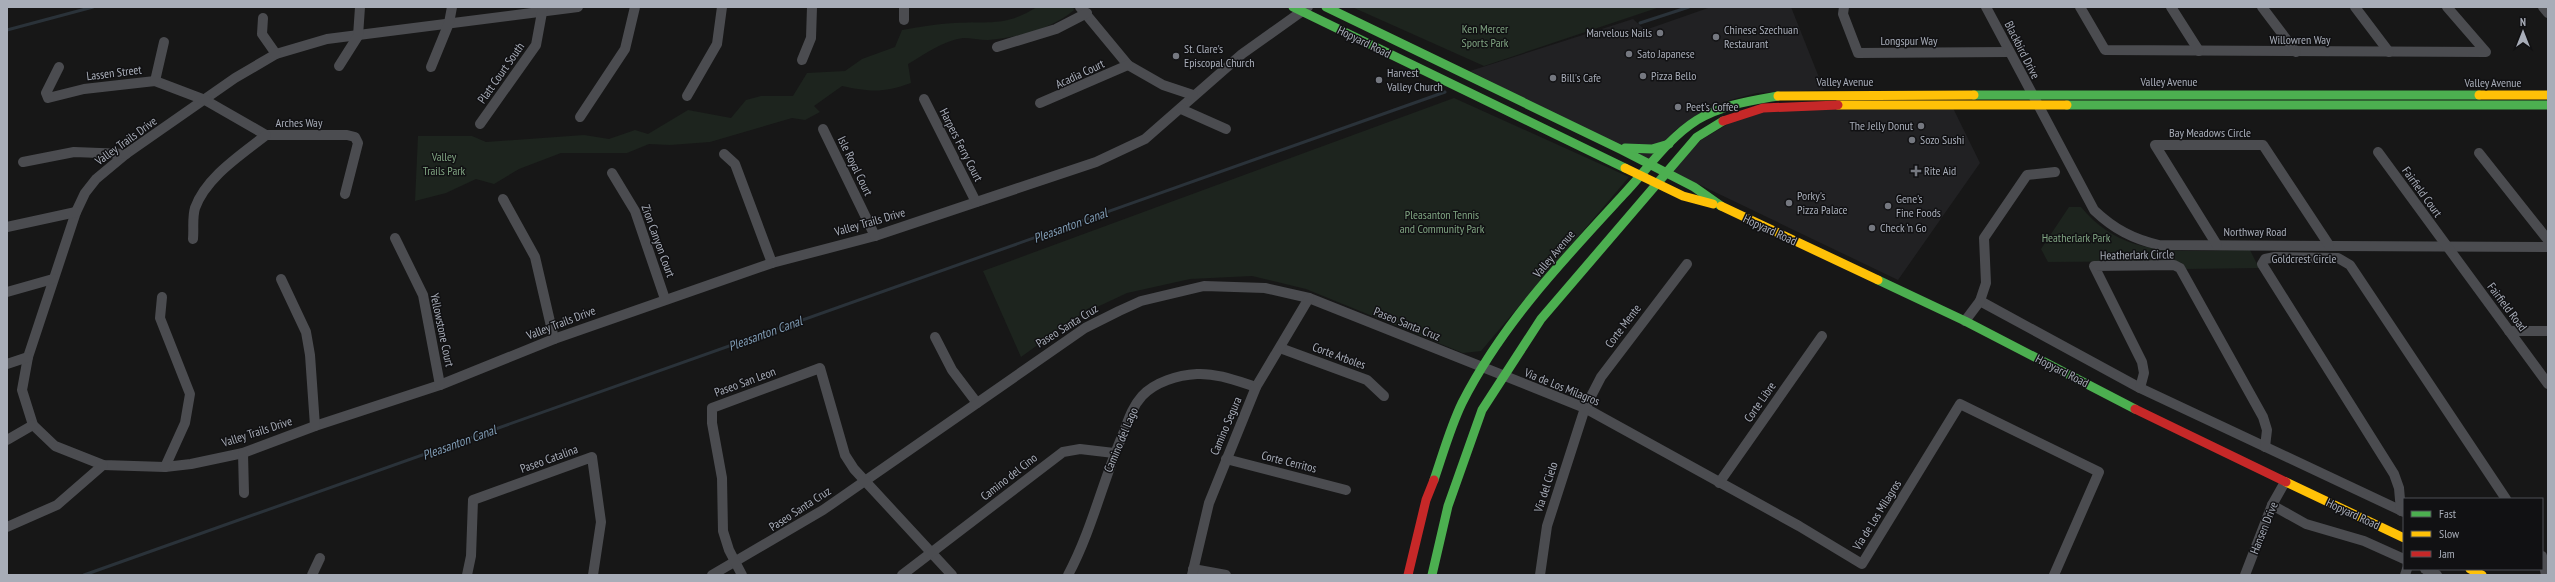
<svg xmlns="http://www.w3.org/2000/svg" width="2555" height="582" font-family="'PT Sans Narrow',sans-serif">
	<style>
		.built { fill: #212123 }
		.green { fill: #1d241e }
		.lines { fill: none; stroke-linecap: round; stroke-linejoin: round }
		.stream { stroke: #2a3239; stroke-width: 3 }
		.street { stroke: #4b4c50; stroke-width: 10 }
		.fast { stroke: #4caf50; stroke-width: 9 }
		.slow { stroke: #ffc107; stroke-width: 9 }
		.jam { stroke: #c62828; stroke-width: 9 }
		.poi-dot { fill: #757880; stroke: #111113; stroke-width: 1.5 }
		.labels { text-anchor: middle; stroke-width: 3; stroke-linejoin: round; paint-order: stroke }
		.park-label { font-size: 12px; fill: #7fa381; stroke: #111113 }
		.poi-label { font-size: 12px; fill: #a8adb8; stroke: #111113; text-anchor: start }
		.street-label { font-size: 12px; fill: #a8adb8; stroke: #111113 }
		.water-label { font-size: 13px; font-style: italic; fill: #7f9bb3; stroke: #111113 }
	</style>
	<rect width="100%" height="100%" fill="#171717"/>
	<g class="built">
		<path d="M 1711,7 L 1791,7 L 1824,90 L 1757,93 L 1730,100 L 1705,110 L 1674,131 L 1649,161 L 1470,71 L 1633,19 L 1645,30 Z"/>
		<path d="M 1815,106 L 1953,108 L 1980,163 L 1898,280 L 1671,171 L 1701,140 L 1733,121 L 1768,110 Z"/>
	</g>
	<g class="green">
		<path d="M 1037,7 L 1073,7 L 1074,10 C 1052,29 1017,38 988,40 C 980,40 971,38 963,38 C 942,41 925,54 908,64 L 911,83 C 883,93 871,92 842,86 L 814,106 L 820,112 L 805,120 L 792,118 L 710,142 L 670,145 L 649,144 L 627,153 L 561,153 L 519,169 L 494,184 L 476,179 L 446,193 L 415,201 L 418,136 L 472,136 L 486,142 L 584,135 L 609,139 L 635,130 L 648,134 L 688,110 L 731,118 L 746,100 L 761,96 L 793,96 L 807,73 L 845,71 L 862,59 L 895,47 L 902,30 C 919,27 937,24 954,23 C 989,21 1005,27 1037,7 Z"/>
		<path d="M 1352,7 L 1660,7 L 1484,66 Z"/>
		<path d="M 1454,98 L 1629,177 L 1481,351 L 1463,353 L 1306,289 L 1252,276 L 1190,279 L 1127,293 L 1078,316 L 1021,357 L 983,271 Z"/>
		<path d="M 2069,207 L 2081,207 C 2126,262 2187,250 2250,250 L 2259,268 L 2186,269 L 2182,263 L 2174,261 L 2048,262 L 2041,249 Z"/>
	</g>
	<g class="lines">
		<g class="stream">
			<path d="M 1640,23 L 1689,7"/>
			<path d="M 7,30 L 93,7"/>
			<path d="M 84,575 L 1445,92"/>
		</g>
		<g class="street">
			<path d="M 578,7 L 327,39 L 276,54 L 235,78 L 126,154 L 96,179 L 85,193 L 76,212 L 28,357 L 22,390 L 33,425 L 55,446 L 103,465 L 165,467 L 191,464 L 243,453 L 315,426 L 440,385 L 554,339 L 772,263 L 875,236 L 1096,162 L 1145,139 L 1242,54 L 1308,7"/>
			<path d="M 904,7 L 904,20"/>
			<path d="M 1080,7 L 1128,65 L 1163,85 L 1193,95"/>
			<path d="M 1844,7 L 1843,14 L 1858,53 L 2009,52"/>
			<path d="M 1986,7 L 2094,210 C 2114,229 2133,239 2159,245 L 2548,247"/>
			<path d="M 2080,7 L 2105,50 L 2486,52 L 2447,7"/>
			<path d="M 2171,7 L 2199,51"/>
			<path d="M 2262,7 L 2296,52"/>
			<path d="M 2355,7 L 2389,52"/>
			<path d="M 2543,7 L 2548,13"/>
			<path d="M 263,18 L 262,34 L 276,54"/>
			<path d="M 997,47 L 1056,29 L 1087,13"/>
			<path d="M 802,60 L 811,38 L 812,7"/>
			<path d="M 339,66 L 358,36 L 360,7"/>
			<path d="M 59,67 L 46,93 L 48,98 L 84,89 L 155,81 L 205,100 L 266,135 L 347,135 L 355,137 L 358,143 L 345,194"/>
			<path d="M 431,67 L 449,23 L 452,7"/>
			<path d="M 155,81 L 164,42"/>
			<path d="M 687,96 L 717,44 L 722,7"/>
			<path d="M 924,99 L 976,202"/>
			<path d="M 1040,103 L 1128,65"/>
			<path d="M 1181,109 L 1226,129"/>
			<path d="M 580,117 L 625,49 L 635,7"/>
			<path d="M 480,124 L 536,45 L 543,7"/>
			<path d="M 823,129 L 875,236"/>
			<path d="M 2378,152 L 2548,384"/>
			<path d="M 2479,153 L 2548,240"/>
			<path d="M 724,154 L 735,164 L 772,263"/>
			<path d="M 23,162 L 74,152 L 126,154"/>
			<path d="M 612,173 L 635,211 L 665,299"/>
			<path d="M 503,199 L 535,257 L 554,339"/>
			<path d="M 7,227 L 76,212"/>
			<path d="M 395,238 L 423,295 L 440,385"/>
			<path d="M 193,239 C 194,229 192,218 195,208 C 206,177 241,155 266,135"/>
			<path d="M 2217,245 L 2155,145 L 2263,145 L 2329,245"/>
			<path d="M 281,279 L 306,332 L 310,355 L 315,426"/>
			<path d="M 7,292 L 53,279"/>
			<path d="M 162,297 L 160,318 L 190,394 L 185,423 L 165,467"/>
			<path d="M 1980,301 L 2140,388 L 2404,512"/>
			<path d="M 1965,321 L 1980,301 L 1986,283 L 1984,238 L 2027,175 L 2055,172"/>
			<path d="M 2509,331 L 2548,331"/>
			<path d="M 935,337 L 952,370 L 977,403"/>
			<path d="M 1280,348 L 1367,380 L 1384,396"/>
			<path d="M 7,364 L 28,357"/>
			<path d="M 2140,388 L 2144,373 L 2142,362 L 2094,266 L 2174,265 L 2180,268 L 2263,417 L 2267,430 L 2265,447"/>
			<path d="M 7,440 L 33,425"/>
			<path d="M 243,453 L 244,493"/>
			<path d="M 1226,459 L 1346,490"/>
			<path d="M 1719,483 L 1822,336"/>
			<path d="M 2272,505 L 2306,524 L 2364,541 L 2404,559"/>
			<path d="M 2401,511 L 2399,488 L 2394,474 L 2262,264 L 2265,259 L 2275,257 L 2338,258 L 2350,265 L 2506,499"/>
			<path d="M 7,527 L 57,505 L 103,465"/>
			<path d="M 2542,556 L 2546,575"/>
			<path d="M 1193,569 L 1226,575"/>
			<path d="M 2425,569 L 2437,575"/>
			<path d="M 312,575 L 320,558"/>
			<path d="M 467,575 L 471,556 L 473,500 L 592,457 L 601,522 L 593,575"/>
			<path d="M 712,575 L 823,510 L 1085,328 L 1119,311 L 1141,301 L 1204,286 L 1265,288 L 1309,298 L 1585,408 L 1799,526 L 1862,564 L 1960,404 L 2099,472 L 2054,575"/>
			<path d="M 742,575 L 729,550 L 723,531 L 722,478 L 712,423 L 712,408 L 820,368 L 845,455 L 854,469 L 952,575"/>
			<path d="M 902,575 L 1063,452 L 1080,449 L 1114,453"/>
			<path d="M 1068,575 C 1092,530 1103,480 1123,434 C 1128,421 1132,407 1142,396 C 1155,382 1178,375 1197,374 C 1217,373 1237,381 1256,387"/>
			<path d="M 1192,575 L 1209,503 L 1256,387 L 1309,298"/>
			<path d="M 1540,575 L 1547,526 L 1585,408 L 1601,377 L 1687,264"/>
			<path d="M 2245,575 L 2272,505 L 2285,482"/>
			<path d="M 2405,575 L 2407,569"/>
		</g>
		<g class="fast">
			<path d="M 1293,7 L 1625,168"/>
			<path d="M 1326,7 L 1622,150 L 1694,187 L 1721,206"/>
			<path d="M 1974,95 L 2479,95"/>
			<path d="M 2067,105 L 2548,105"/>
			<path d="M 1625,148 L 1652,149 L 1669,144"/>
			<path d="M 1878,280 L 1965,321 L 2135,409"/>
			<path d="M 1434,480 C 1443,454 1450,428 1462,403 C 1502,324 1563,260 1623,195 C 1647,170 1667,139 1697,120 C 1722,105 1750,101 1778,96"/>
			<path d="M 1432,575 L 1448,506 L 1482,410 L 1541,319 L 1697,137 L 1723,121"/>
		</g>
		<g class="slow">
			<path d="M 2479,95 L 2548,95"/>
			<path d="M 1778,96 L 1974,95"/>
			<path d="M 1838,105 L 2067,105"/>
			<path d="M 1625,168 L 1683,196 L 1713,204"/>
			<path d="M 1721,206 L 1878,280"/>
			<path d="M 2286,482 L 2404,538"/>
			<path d="M 2470,569 L 2482,575"/>
		</g>
		<g class="jam">
			<path d="M 1723,121 L 1763,108 L 1838,105"/>
			<path d="M 2135,409 L 2286,482"/>
			<path d="M 1408,575 L 1426,500 L 1434,480"/>
		</g>
	</g>
	<g class="poi-dot">
		<circle cx="1660" cy="33" r="4"/>
		<circle cx="1716" cy="37" r="4"/>
		<circle cx="1629" cy="54" r="4"/>
		<circle cx="1176" cy="56" r="4"/>
		<circle cx="1643" cy="76" r="4"/>
		<circle cx="1553" cy="78" r="4"/>
		<circle cx="1379" cy="80" r="4"/>
		<circle cx="1678" cy="107" r="4"/>
		<circle cx="1921" cy="126" r="4"/>
		<circle cx="1912" cy="140" r="4"/>
		<path d="M1914 165h4v4h4v4h-4v4h-4v-4h-4v-4h4z"/>
		<circle cx="1789" cy="203" r="4"/>
		<circle cx="1888" cy="206" r="4"/>
		<circle cx="1872" cy="228" r="4"/>
	</g>
	<g class="labels">
		<g class="park-label">
			<text x="1485" y="33">Ken Mercer<tspan x="1485" dy="14">Sports Park</tspan></text>
			<text x="444" y="161">Valley<tspan x="444" dy="14">Trails Park</tspan></text>
			<text x="1442" y="219">Pleasanton Tennis<tspan x="1442" dy="14">and Community Park</tspan></text>
			<text x="2076" y="242">Heatherlark Park</text>
		</g>
		<g class="poi-label">
			<text x="1724" y="34">Chinese Szechuan<tspan x="1724" dy="14">Restaurant</tspan></text>
			<text x="1652" y="37" text-anchor="end">Marvelous Nails</text>
			<text x="1184" y="53">St. Clare's<tspan x="1184" dy="14">Episcopal Church</tspan></text>
			<text x="1637" y="58">Sato Japanese</text>
			<text x="1387" y="77">Harvest<tspan x="1387" dy="14">Valley Church</tspan></text>
			<text x="1651" y="80">Pizza Bello</text>
			<text x="1561" y="82">Bill's Cafe</text>
			<text x="1686" y="111">Peet's Coffee</text>
			<text x="1913" y="130" text-anchor="end">The Jelly Donut</text>
			<text x="1920" y="144">Sozo Sushi</text>
			<text x="1924" y="175">Rite Aid</text>
			<text x="1797" y="200">Porky's<tspan x="1797" dy="14">Pizza Palace</tspan></text>
			<text x="1896" y="203">Gene's<tspan x="1896" dy="14">Fine Foods</tspan></text>
			<text x="1880" y="232">Check 'n Go</text>
		</g>
		<g class="street-label">
			<text x="2300" y="44">Willowren Way</text>
			<text x="1909" y="45">Longspur Way</text>
			<text transform="translate(1364 42) rotate(26)" y="4">Hopyard Road</text>
			<text transform="translate(2022 50) rotate(63)" y="4">Blackbird Drive</text>
			<text transform="translate(114 73) rotate(-7)" y="4">Lassen Street</text>
			<text transform="translate(501 73) rotate(-55)" y="4">Platt Court South</text>
			<text transform="translate(1080 74) rotate(-25)" y="4">Acadia Court</text>
			<text x="1845" y="86">Valley Avenue</text>
			<text x="2169" y="86">Valley Avenue</text>
			<text x="2493" y="87">Valley Avenue</text>
			<text x="299" y="127">Arches Way</text>
			<text x="2210" y="137">Bay Meadows Circle</text>
			<text transform="translate(126 141) rotate(-36)" y="4">Valley Trails Drive</text>
			<text transform="translate(961 145) rotate(63)" y="4">Harpers Ferry Court</text>
			<text transform="translate(855 166) rotate(64)" y="4">Isle Royal Court</text>
			<text transform="translate(2422 192) rotate(54)" y="4">Fairfield Court</text>
			<text transform="translate(870 222) rotate(-16)" y="4">Valley Trails Drive</text>
			<text transform="translate(1770 230) rotate(25)" y="4">Hopyard Road</text>
			<text x="2255" y="236">Northway Road</text>
			<text transform="translate(658 241) rotate(70)" y="4">Zion Canyon Court</text>
			<text transform="translate(1554 254) rotate(-50)" y="4">Valley Avenue</text>
			<text transform="translate(2137 255) rotate(-1)" y="4">Heatherlark Circle</text>
			<text x="2304" y="263">Goldcrest Circle</text>
			<text transform="translate(2507 307) rotate(53)" y="4">Fairfield Road</text>
			<text transform="translate(561 323) rotate(-21)" y="4">Valley Trails Drive</text>
			<text transform="translate(1407 324) rotate(22)" y="4">Paseo Santa Cruz</text>
			<text transform="translate(1067 326) rotate(-32)" y="4">Paseo Santa Cruz</text>
			<text transform="translate(1623 326) rotate(-53)" y="4">Corte Mente</text>
			<text transform="translate(442 330) rotate(78)" y="4">Yellowstone Court</text>
			<text transform="translate(1339 356) rotate(20)" y="4">Corte Arboles</text>
			<text transform="translate(2062 371) rotate(27)" y="4">Hopyard Road</text>
			<text transform="translate(745 382) rotate(-20)" y="4">Paseo San Leon</text>
			<text transform="translate(1562 387) rotate(22)" y="4">Via de Los Milagros</text>
			<text transform="translate(1760 402) rotate(-55)" y="4">Corte Libre</text>
			<text transform="translate(1226 426) rotate(-67)" y="4">Camino Segura</text>
			<text transform="translate(257 432) rotate(-18)" y="4">Valley Trails Drive</text>
			<text transform="translate(1121 440) rotate(-67)" y="4">Camino del Lago</text>
			<text transform="translate(549 459) rotate(-20)" y="4">Paseo Catalina</text>
			<text transform="translate(1289 462) rotate(14)" y="4">Corte Cerritos</text>
			<text transform="translate(1009 477) rotate(-38)" y="4">Camino del Cino</text>
			<text transform="translate(1546 487) rotate(-72)" y="4">Via del Cielo</text>
			<text transform="translate(800 509) rotate(-33)" y="4">Paseo Santa Cruz</text>
			<text transform="translate(2353 514) rotate(25)" y="4">Hopyard Road</text>
			<text transform="translate(1877 515) rotate(-58)" y="4">Via de Los Milagros</text>
			<text transform="translate(2264 528) rotate(-68)" y="4">Hansen Drive</text>
		</g>
		<g class="water-label">
			<text transform="translate(1070 225) rotate(-20)" y="5">Pleasanton Canal</text>
			<text transform="translate(765 333) rotate(-20)" y="5">Pleasanton Canal</text>
			<text transform="translate(459 442) rotate(-20)" y="5">Pleasanton Canal</text>
		</g>
	</g>
	<rect width="2555" height="582" fill="none" stroke="#a8adb8" stroke-width="16"/>
	<rect x="2403" y="498" width="140" height="72" fill="#111113" stroke="#4d4f55"/>
	<rect x="2411" y="511" width="20" height="6" fill="#4caf50" stroke="#4d4f55"/>
	<text x="2439" y="518" font-size="12" fill="#a8adb8">Fast</text>
	<rect x="2411" y="531" width="20" height="6" fill="#ffc107" stroke="#4d4f55"/>
	<text x="2439" y="538" font-size="12" fill="#a8adb8">Slow</text>
	<rect x="2411" y="551" width="20" height="6" fill="#c62828" stroke="#4d4f55"/>
	<text x="2439" y="558" font-size="12" fill="#a8adb8">Jam</text>
	<g transform="translate(2523 32)" stroke="#111113" stroke-width="3" paint-order="stroke">
	<path d="M0-3L7 15L0 10L-7 15Z" fill="#a8adb8"/>
	<text y="-6" font-size="11" font-weight="bold" text-anchor="middle" fill="#a8adb8">N</text>
	</g>
</svg>
